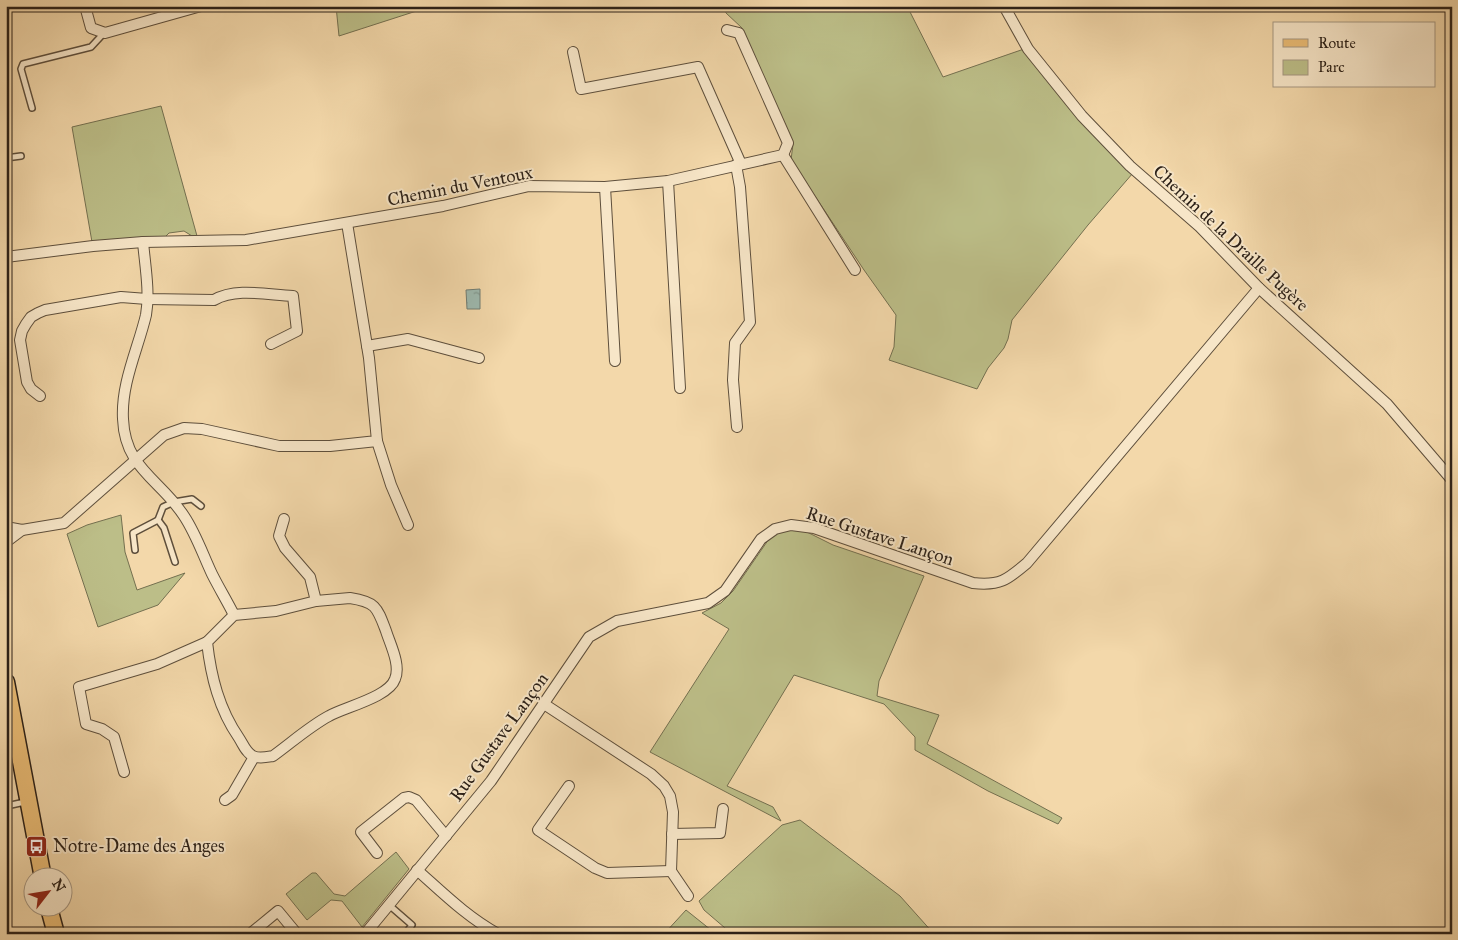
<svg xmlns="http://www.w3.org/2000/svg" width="1458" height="940" font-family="'IM FELL Great Primer',serif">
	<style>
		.green { fill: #bcbe88; stroke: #747050 }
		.water { fill: url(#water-ripples); stroke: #707c73 }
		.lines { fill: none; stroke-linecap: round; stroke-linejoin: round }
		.lane-casing { stroke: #5e4f3c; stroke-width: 8 }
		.street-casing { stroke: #5e4f3c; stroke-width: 12 }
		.primary-casing { stroke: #2c2118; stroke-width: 19 }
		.lane { stroke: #f7e6c8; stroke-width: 5 }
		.street { stroke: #f7e6c8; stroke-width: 10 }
		.primary { stroke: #eabc75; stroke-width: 16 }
		.labels { text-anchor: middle; stroke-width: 4; stroke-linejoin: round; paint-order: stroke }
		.street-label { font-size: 18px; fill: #2c2118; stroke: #f7e6c8 }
		.poi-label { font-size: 18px; fill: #2c2118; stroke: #f7e6c8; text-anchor: start }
	</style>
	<defs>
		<pattern id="water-ripples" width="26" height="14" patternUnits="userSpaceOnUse" patternTransform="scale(1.25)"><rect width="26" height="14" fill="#9db9af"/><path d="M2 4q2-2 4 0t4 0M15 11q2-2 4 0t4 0" fill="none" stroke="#80968d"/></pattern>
	</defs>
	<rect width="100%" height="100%" fill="#f3d8aa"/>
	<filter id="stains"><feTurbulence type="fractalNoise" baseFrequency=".004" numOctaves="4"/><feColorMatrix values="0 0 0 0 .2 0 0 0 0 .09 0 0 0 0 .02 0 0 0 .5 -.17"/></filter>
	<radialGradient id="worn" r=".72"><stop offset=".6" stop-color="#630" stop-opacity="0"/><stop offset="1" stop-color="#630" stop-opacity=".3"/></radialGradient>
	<g class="green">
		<path d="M 336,6 L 432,6 L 339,36 Z"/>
		<path d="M 723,6 L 907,6 L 943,77 L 1024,49 L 1088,130 L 1133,173 L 1088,225 L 1012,320 L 1008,339 L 1004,348 L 988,368 L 977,389 L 889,360 L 894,347 L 896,315 L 864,270 L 791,160 L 793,144 L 742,28 L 726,13 Z"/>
		<path d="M 161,106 L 197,236 L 192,236 L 184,231 L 169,233 L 164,238 L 92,242 L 72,127 Z"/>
		<path d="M 121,515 L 125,552 L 137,590 L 185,573 L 158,605 L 98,627 L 67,534 L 87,525 Z"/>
		<path d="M 793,525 L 833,545 L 924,576 L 879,681 L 877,696 L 939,715 L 927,744 L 1062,818 L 1058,824 L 988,791 L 915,750 L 915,737 L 884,704 L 794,675 L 727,786 L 773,807 L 781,821 L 650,752 L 729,629 L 702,613 L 721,603 L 733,591 L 771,536 Z"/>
		<path d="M 800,820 L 900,896 L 934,934 L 732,934 L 704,910 L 699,901 L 782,825 Z"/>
		<path d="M 396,852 L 409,869 L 362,927 L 342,901 L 331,900 L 307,920 L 286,894 L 312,873 L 316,873 L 334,894 L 345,896 Z"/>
		<path d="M 686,910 L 716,934 L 664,934 Z"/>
	</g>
	<path class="water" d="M 480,289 L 480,309 L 467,309 L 466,290 Z"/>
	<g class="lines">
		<defs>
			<g id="lane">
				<path d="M 32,108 L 21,69 L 23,64 L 91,47 L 104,33"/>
				<path d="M 6,158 L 21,156"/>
				<path d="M 158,520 L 164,528 L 175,562"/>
				<path d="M 135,550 L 133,533 L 158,520 L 163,507 L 174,502 L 192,499 L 201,506"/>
				<path d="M 6,808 L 11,805 L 25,802"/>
				<path d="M 389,905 L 412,925 L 405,934"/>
			</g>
			<g id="street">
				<path d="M 85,6 L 91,28 L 105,33 L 201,6"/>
				<path d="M 1004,6 L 1028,49 L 1082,116 L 1130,166 L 1200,227 L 1259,288 L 1387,404 L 1452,480"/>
				<path d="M 727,30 L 739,33 L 788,143 L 783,155"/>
				<path d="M 573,52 L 581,89 L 698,67 L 741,164"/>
				<path d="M 783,155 L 855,270"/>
				<path d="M 736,165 L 740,187 L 750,322 L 735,343 L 733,380 L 737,427"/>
				<path d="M 668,181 L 680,388"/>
				<path d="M 605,187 L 615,361"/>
				<path d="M 143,242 C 145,265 150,292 146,315 C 138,349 121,383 123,419 C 125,469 160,479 184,516 C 196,534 203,555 212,574 C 219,588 227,601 234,615"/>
				<path d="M 6,257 L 93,246 L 143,242 L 246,240 L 443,206 L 529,186 L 605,187 L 668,181 L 783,155"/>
				<path d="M 367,346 L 408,339 L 479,358"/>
				<path d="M 40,396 L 31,389 L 27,382 L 20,340 L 22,331 L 26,324 L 31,317 L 38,313 L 45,310 L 121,297 L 147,299 L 214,300 C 236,287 268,295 293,296 L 297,331 L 271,344"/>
				<path d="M 377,441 L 391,485 L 408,525"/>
				<path d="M 284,519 L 279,536 L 285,548 L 310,577 L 316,601"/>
				<path d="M 6,527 L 22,530 L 64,523 L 164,435 L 184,428 L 202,429 L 279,446 L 330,446 L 377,441 L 369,358 L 347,223"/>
				<path d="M 6,542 L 22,530"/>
				<path d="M 350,598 C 376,602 377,607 386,631 C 390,644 401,665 395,679 C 389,697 345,707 329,716 C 310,726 291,743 273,756 C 267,757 259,759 253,756 C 246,753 243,744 239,738 C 219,709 211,677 207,642 L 234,615 L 276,611 L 316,601 Z"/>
				<path d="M 544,704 L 651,774 L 664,786 L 670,796 L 673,812 L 671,871 L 688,896"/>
				<path d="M 124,772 L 114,737 L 102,729 L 86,724 L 79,687 L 157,664 L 207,642"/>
				<path d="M 569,786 L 538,830 L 595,868 L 607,873 L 671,871"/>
				<path d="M 225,800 L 232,795 L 254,757"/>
				<path d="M 672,834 L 720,833 L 723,809"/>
				<path d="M 377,853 L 361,832 L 404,798 L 409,797 L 416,800 L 446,836"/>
				<path d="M 417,870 C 443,893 467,917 498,934"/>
				<path d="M 250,934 L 278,911 L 297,934"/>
				<path d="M 365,934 L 491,781 L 589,637 L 617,621 L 708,603 L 725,591 L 761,539 L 775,529 L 791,525 L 814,528 L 973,583 C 1000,586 1007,580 1027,563 L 1259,288"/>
			</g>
			<g id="primary">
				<path d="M 6,682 L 43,878"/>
				<path d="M 49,908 L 56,934"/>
			</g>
		</defs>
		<use href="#lane" class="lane-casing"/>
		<use href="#street" class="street-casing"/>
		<use href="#primary" class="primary-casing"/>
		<use href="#lane" class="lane"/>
		<use href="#street" class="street"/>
		<use href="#primary" class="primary"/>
	</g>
	<defs>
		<symbol id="bus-square" viewBox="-11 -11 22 22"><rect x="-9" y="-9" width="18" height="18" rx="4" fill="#8f2418" stroke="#f7e6c8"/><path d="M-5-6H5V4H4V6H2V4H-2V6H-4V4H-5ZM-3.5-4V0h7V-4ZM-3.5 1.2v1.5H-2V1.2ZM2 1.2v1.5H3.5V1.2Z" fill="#fff"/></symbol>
	</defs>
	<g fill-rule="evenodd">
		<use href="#bus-square" x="24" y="834" width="25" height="25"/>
	</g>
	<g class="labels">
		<g class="street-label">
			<text transform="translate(460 186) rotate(-11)" y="6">Chemin du Ventoux</text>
			<text transform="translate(1231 238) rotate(43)" y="6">Chemin de la Draille Pugère</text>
			<text transform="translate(880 536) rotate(18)" y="6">Rue Gustave Lançon</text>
			<text transform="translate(499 737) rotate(-54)" y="6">Rue Gustave Lançon</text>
		</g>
		<g class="poi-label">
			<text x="53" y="852">Notre-Dame des Anges</text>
		</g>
	</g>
	<rect width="1458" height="940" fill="none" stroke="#f3d8aa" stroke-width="25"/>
	<rect x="8" y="8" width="1443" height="925" fill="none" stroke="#2c2118" stroke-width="2.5"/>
	<rect x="12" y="12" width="1433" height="915" fill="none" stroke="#2c2118"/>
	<rect x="1273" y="22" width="162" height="65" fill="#f7e6c8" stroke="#a69782"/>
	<rect x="1283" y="39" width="25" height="8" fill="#eabc75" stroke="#a69782"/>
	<text x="1318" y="48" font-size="15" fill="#2c2118">Route</text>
	<rect x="1283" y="60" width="25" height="15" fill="#bcbe88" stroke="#a69782"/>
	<text x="1318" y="72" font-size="15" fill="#2c2118">Parc</text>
	<g transform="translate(48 892) rotate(59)"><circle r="24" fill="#f7e6c8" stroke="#a69782"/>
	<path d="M0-4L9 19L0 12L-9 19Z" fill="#8f2418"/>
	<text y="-8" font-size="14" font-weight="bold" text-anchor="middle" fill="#2c2118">N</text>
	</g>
	<rect width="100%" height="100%" filter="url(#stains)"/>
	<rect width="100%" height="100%" fill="url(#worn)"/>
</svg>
